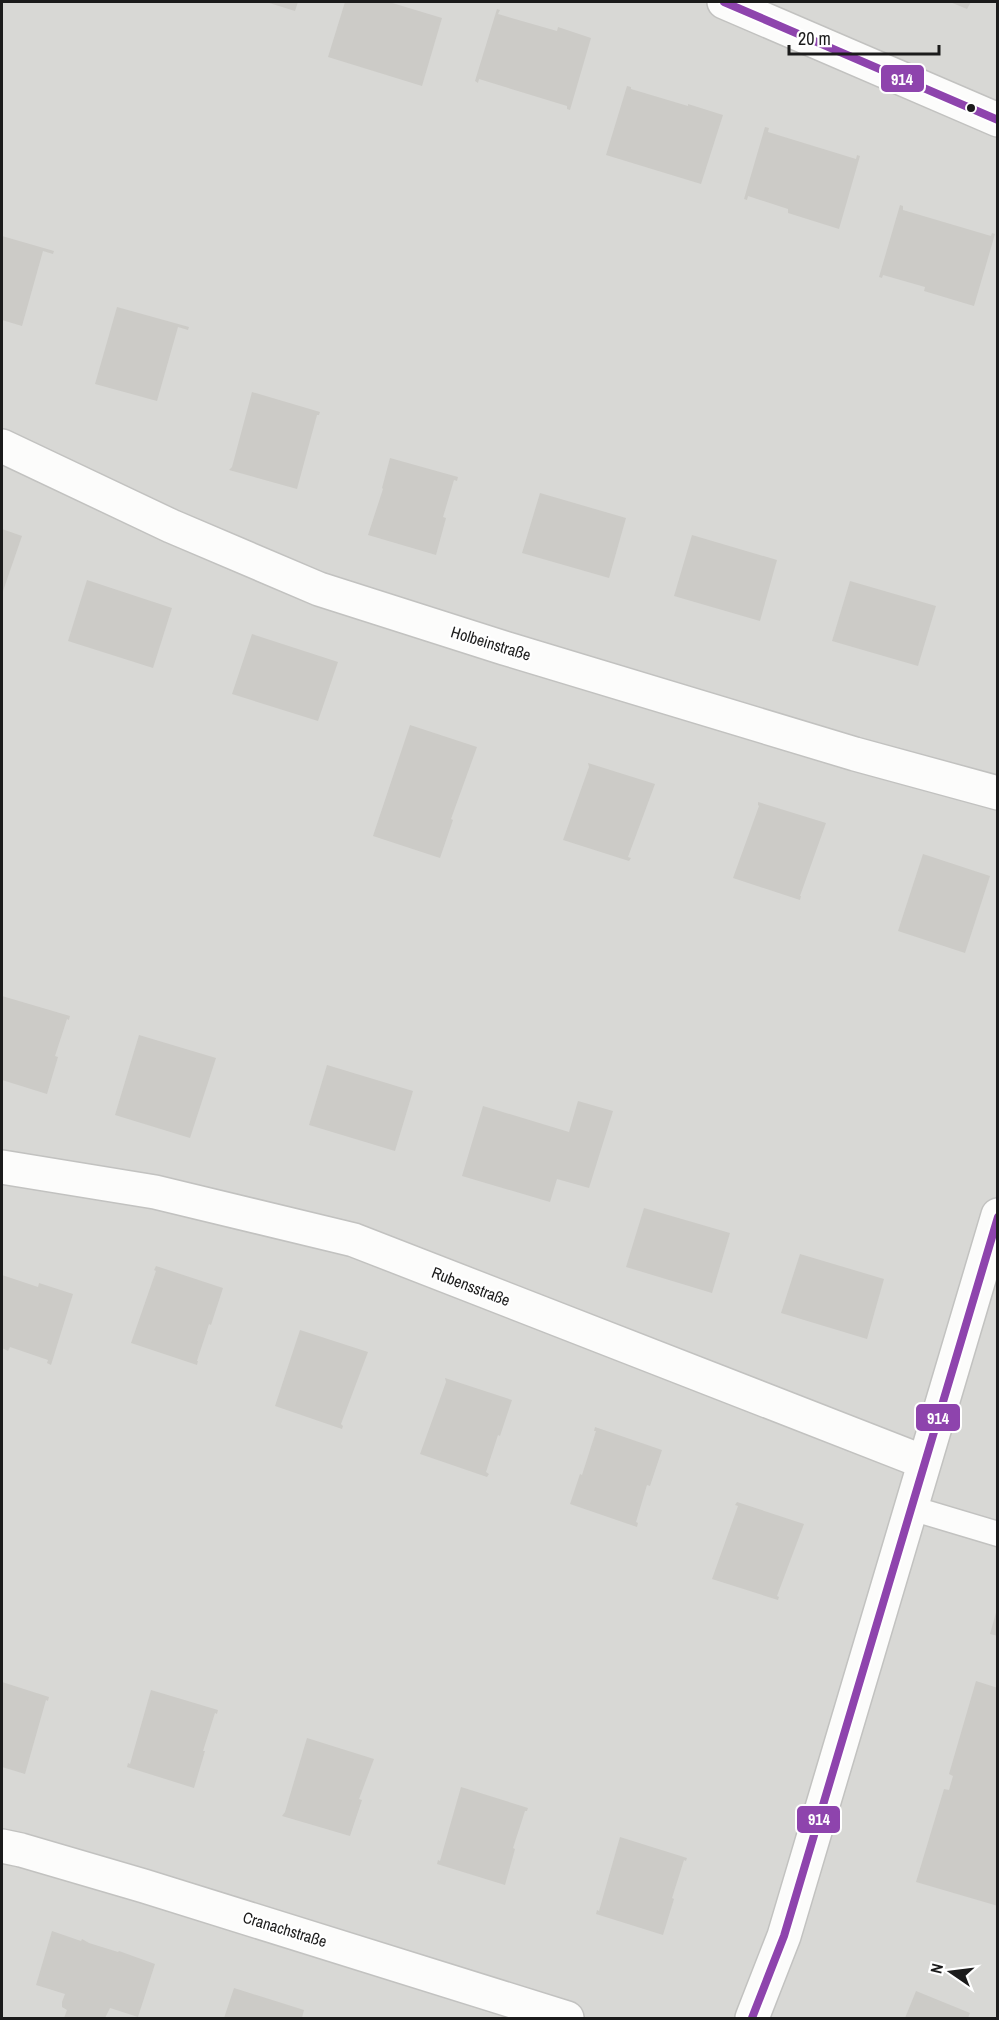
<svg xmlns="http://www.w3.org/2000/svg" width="999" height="2020" font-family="'Archivo Narrow',sans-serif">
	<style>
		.residential { fill: #d8d8d5 }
		.building { fill: #cccbc7 }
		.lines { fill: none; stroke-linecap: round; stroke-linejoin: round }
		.service-casing { stroke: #c2c2c0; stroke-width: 27 }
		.minor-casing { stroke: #c2c2c0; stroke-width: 36 }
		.tertiary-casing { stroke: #c2c2c0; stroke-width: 36 }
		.service { stroke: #fcfcfb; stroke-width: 24 }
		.minor { stroke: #fcfcfb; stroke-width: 33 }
		.tertiary { stroke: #fcfcfb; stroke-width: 33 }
		.bus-1-casing { stroke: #fff; stroke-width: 12 }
		.bus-1 { stroke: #8e44ad; stroke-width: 8 }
		.bus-dot { fill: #1b1b1b; stroke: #fff; stroke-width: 2 }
		.labels { text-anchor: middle; stroke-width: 4.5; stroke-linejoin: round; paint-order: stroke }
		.street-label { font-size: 16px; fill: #1b1b1b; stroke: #fff }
		.line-badge { stroke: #fff; stroke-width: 2 }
		.badge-label { font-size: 16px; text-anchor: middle; font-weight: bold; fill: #fff }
	</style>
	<rect width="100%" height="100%" fill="#e9e9e4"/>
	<rect class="residential" x="2" y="2" width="995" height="2016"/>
	<g class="building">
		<path d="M 266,2 L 298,2 L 295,11 Z"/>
		<path d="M 345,2 L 389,2 L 442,18 L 422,86 L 328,57 Z"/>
		<path d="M 950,2 L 971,2 L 967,9 Z"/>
		<path d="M 497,9 L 500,10 L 498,14 L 557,31 L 558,27 L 591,38 L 570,110 L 567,109 L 567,106 L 479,79 L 478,83 L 475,81 Z"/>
		<path d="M 627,86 L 631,87 L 631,89 L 688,106 L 688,104 L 723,115 L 701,184 L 606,155 Z"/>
		<path d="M 765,127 L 769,128 L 768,132 L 856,159 L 857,155 L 860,156 L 839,229 L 788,213 L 788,209 L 748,196 L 747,200 L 744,199 Z"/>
		<path d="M 900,205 L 903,206 L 903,210 L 991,236 L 992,233 L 995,234 L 974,306 L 924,291 L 925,287 L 883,275 L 882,278 L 879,277 Z"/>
		<path d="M 2,236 L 54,251 L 53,254 L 43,251 L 22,326 L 2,320 Z"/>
		<path d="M 117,307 L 189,327 L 188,330 L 178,327 L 157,401 L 95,384 Z"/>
		<path d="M 252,392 L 320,412 L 319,415 L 317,415 L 297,489 L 229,470 L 232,467 Z"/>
		<path d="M 390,458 L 458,477 L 457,481 L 454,480 L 443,517 L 446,518 L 436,555 L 368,535 L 383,489 L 382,488 Z"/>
		<path d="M 540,493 L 626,518 L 609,578 L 522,553 Z"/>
		<path d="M 2,529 L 22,536 L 2,594 Z"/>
		<path d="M 692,535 L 777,560 L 760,621 L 674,596 Z"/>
		<path d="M 87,580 L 172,608 L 153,668 L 68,641 Z"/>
		<path d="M 850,581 L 936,606 L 918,666 L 832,641 Z"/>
		<path d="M 252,634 L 338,662 L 318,721 L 232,694 Z"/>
		<path d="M 410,725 L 477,747 L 451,819 L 453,820 L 440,858 L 373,836 Z"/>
		<path d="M 588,763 L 655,784 L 628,857 L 631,858 L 629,861 L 563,840 L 589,767 Z"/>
		<path d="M 758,802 L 826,823 L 800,896 L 801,896 L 800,900 L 733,878 L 759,806 L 758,805 Z"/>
		<path d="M 923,854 L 990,876 L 965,953 L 898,931 Z"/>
		<path d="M 2,996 L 70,1016 L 69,1020 L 67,1019 L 55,1056 L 58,1057 L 47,1094 L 2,1080 Z"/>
		<path d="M 139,1035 L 216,1058 L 190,1138 L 115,1115 Z"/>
		<path d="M 327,1065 L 413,1091 L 395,1151 L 309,1125 Z"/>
		<path d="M 578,1101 L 613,1111 L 589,1188 L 557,1179 L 550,1202 L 462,1176 L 483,1106 L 569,1132 Z"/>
		<path d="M 644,1208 L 730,1233 L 712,1293 L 626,1267 Z"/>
		<path d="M 800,1254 L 884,1279 L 867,1339 L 781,1313 Z"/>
		<path d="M 156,1266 L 223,1288 L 211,1325 L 209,1324 L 197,1361 L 198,1361 L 197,1365 L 131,1343 L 156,1271 L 154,1270 Z"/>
		<path d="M 2,1275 L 38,1287 L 39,1283 L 73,1294 L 51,1365 L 47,1363 L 48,1360 L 10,1347 L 8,1351 L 2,1348 Z"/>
		<path d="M 300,1330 L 368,1352 L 341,1424 L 343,1426 L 342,1429 L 275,1406 Z"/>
		<path d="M 445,1378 L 512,1400 L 500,1436 L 498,1435 L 486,1472 L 489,1474 L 487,1477 L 420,1454 L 446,1382 Z"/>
		<path d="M 595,1427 L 662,1450 L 650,1486 L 647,1485 L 636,1522 L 638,1523 L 637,1527 L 570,1504 L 580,1474 L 582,1475 L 596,1431 L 594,1431 Z"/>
		<path d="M 737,1502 L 804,1524 L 777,1596 L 779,1597 L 778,1600 L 712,1579 L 738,1506 L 735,1505 Z"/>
		<path d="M 997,1609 L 998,1610 L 998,1636 L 990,1634 Z"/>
		<path d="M 976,1681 L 998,1688 L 998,1906 L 916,1882 L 944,1789 L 949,1790 L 953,1776 L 949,1774 Z"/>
		<path d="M 2,1682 L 49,1697 L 48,1701 L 46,1700 L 25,1774 L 2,1767 Z"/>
		<path d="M 151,1690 L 218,1710 L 217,1714 L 215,1713 L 203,1751 L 205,1751 L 194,1788 L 127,1767 L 128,1763 L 130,1764 Z"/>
		<path d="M 307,1738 L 374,1759 L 359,1799 L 362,1800 L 350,1836 L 282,1816 L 285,1812 Z"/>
		<path d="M 461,1787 L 528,1808 L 527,1811 L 525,1811 L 513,1848 L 515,1849 L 505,1885 L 437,1864 L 438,1860 L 440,1861 Z"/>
		<path d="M 620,1837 L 687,1858 L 686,1861 L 684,1860 L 672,1898 L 674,1899 L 663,1935 L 596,1914 L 597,1910 L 599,1911 Z"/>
		<path d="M 52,1931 L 81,1941 L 82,1939 L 89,1943 L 118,1952 L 119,1951 L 155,1964 L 138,2017 L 110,2008 L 105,2018 L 64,2018 L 67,2010 L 62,2007 L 62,2002 L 65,1994 L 36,1985 Z"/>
		<path d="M 234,1988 L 304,2010 L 302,2018 L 224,2018 Z"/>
		<path d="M 916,1991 L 970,2013 L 968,2018 L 905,2018 Z"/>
	</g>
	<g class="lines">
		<defs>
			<path id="service" d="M 911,1508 L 998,1534"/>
			<g id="minor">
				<path d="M 724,2 L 998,120"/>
				<path d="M 2,446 L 171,526 L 319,589 L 504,648 L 855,754 L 998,793"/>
				<path d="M 2,1167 L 155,1192 L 354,1240 L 924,1462"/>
				<path d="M 2,1846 L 21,1850 L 144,1886 L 567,2018"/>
			</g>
			<path id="tertiary" d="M 752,2018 L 784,1936 L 998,1215"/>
		</defs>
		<use href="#service" class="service-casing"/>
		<use href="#minor" class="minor-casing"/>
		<use href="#tertiary" class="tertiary-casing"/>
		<use href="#service" class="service"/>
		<use href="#minor" class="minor"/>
		<use href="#tertiary" class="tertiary"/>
		<defs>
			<g id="bus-1">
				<path d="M 724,2 L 998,120"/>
				<path d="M 752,2018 L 784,1936 L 998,1217"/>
			</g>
		</defs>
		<use href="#bus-1" class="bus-1-casing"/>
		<use href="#bus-1" class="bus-1"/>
	</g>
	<circle class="bus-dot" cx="971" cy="108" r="5"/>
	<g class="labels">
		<g class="street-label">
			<text transform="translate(491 643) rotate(17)" y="6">Holbeinstraße</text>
			<text transform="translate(471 1286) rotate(21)" y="6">Rubensstraße</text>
			<text transform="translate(285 1929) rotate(17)" y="6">Cranachstraße</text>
		</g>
	</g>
	<g class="line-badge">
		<rect x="880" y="64" width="45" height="29" rx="6" fill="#8e44ad"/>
		<rect x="915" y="1403" width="46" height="29" rx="6" fill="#8e44ad"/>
		<rect x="796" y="1805" width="45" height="29" rx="6" fill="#8e44ad"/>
	</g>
	<g class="badge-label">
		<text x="902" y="85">914</text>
		<text x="938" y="1424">914</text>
		<text x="819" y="1825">914</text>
	</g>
	<rect width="999" height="2020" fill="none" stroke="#1b1b1b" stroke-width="6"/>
	<g transform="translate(951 1972) rotate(284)" stroke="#ffffff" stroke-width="4.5" paint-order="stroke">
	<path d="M0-4.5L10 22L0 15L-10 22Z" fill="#1b1b1b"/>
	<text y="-9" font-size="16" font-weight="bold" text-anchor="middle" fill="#1b1b1b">N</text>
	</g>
	<path d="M789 45v9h150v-9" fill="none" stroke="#1b1b1b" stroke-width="3"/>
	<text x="798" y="45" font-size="18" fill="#1b1b1b" stroke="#ffffff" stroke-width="4.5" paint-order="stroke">20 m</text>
</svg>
